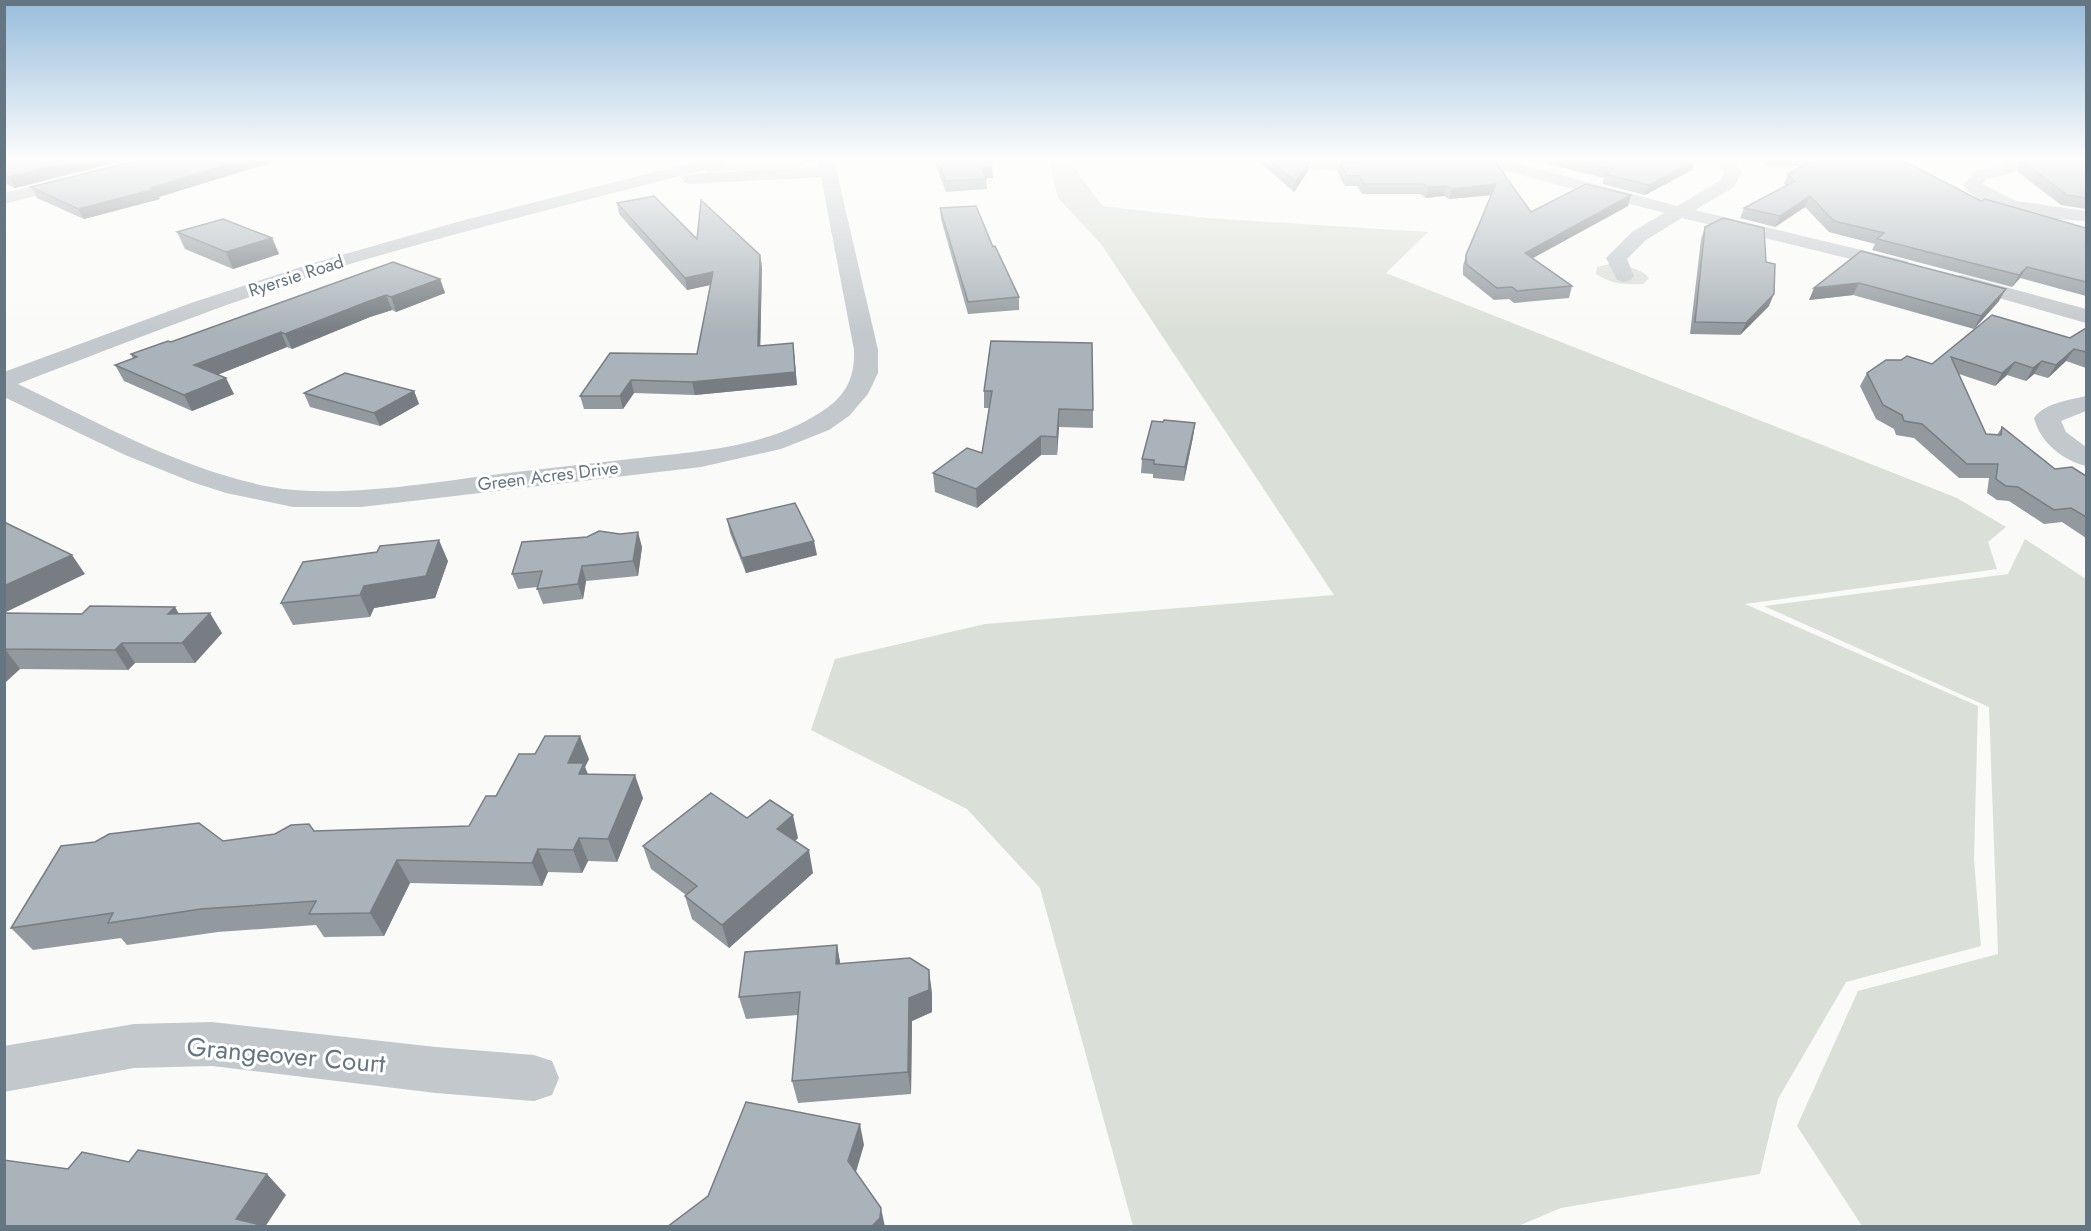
<svg xmlns="http://www.w3.org/2000/svg" width="2091" height="1231" font-family="Jost,sans-serif">
	<style>
		.green { fill: #dadfd7 }
		.lines { fill: none; stroke-linecap: round; stroke-linejoin: round }
		.street { fill: #c3c8cc; fill-rule: evenodd }
		.wall { fill: #929a9f }
		.shaded-wall { fill: #777d82 }
		.building { fill: #aab3b9; stroke: #777d82; stroke-width: 1.5 }
		.labels { text-anchor: middle; stroke-width: 6; stroke-linejoin: round; paint-order: stroke }
		.far-street-label { font-size: 18px; fill: #657683; stroke: #fff }
		.near-street-label { font-size: 26px; fill: #657683; stroke: #fff }
	</style>
	<rect width="100%" height="100%" fill="#fafaf8"/>
	<g class="green">
		<path d="M 735,160 L 810,160 L 795,169 L 706,172 L 707,169 Z"/>
		<path d="M 1048,160 L 1069,160 L 1102,206 L 1206,218 L 1428,232 L 1386,273 L 1957,498 L 2006,527 L 1988,542 L 1997,569 L 1745,604 L 1978,706 L 1974,859 L 1981,946 L 1846,982 L 1778,1099 L 1760,1174 L 1561,1208 L 1518,1226 L 1133,1226 L 1040,888 L 967,809 L 811,730 L 835,659 L 985,624 L 1334,595 L 1101,244 L 1058,198 Z"/>
		<path d="M 1610,264 C 1623,266 1640,267 1649,278 L 1643,284 C 1626,285 1611,284 1596,274 L 1597,267 Z"/>
		<path d="M 2025,539 L 2086,579 L 2086,1226 L 1862,1226 L 1797,1126 L 1858,991 L 1998,954 L 1989,707 L 1764,606 L 2008,574 Z"/>
	</g>
	<g class="lines">
		<g class="street">
			<path d="M 134,160 L 162,160 L 160,164 L 4,204 L 4,193 Z"/>
			<path d="M 701,160 L 729,160 L 727,164 C 593,199 457,231 324,272 C 221,305 119,345 18,384 C 99,423 182,470 271,487 C 343,500 443,480 516,472 C 560,467 604,462 648,457 C 702,451 763,446 811,418 C 841,401 855,385 854,350 L 821,177 L 691,184 L 685,183 L 682,179 L 685,175 L 691,174 L 819,167 L 818,160 L 834,160 L 878,350 L 878,373 L 868,394 L 849,416 L 829,430 L 781,449 L 701,467 L 361,507 L 293,507 L 226,493 L 192,482 L 125,455 L 4,397 L 4,372 L 191,303 L 310,264 L 461,221 Z"/>
			<path d="M 1269,160 L 1419,160 L 1417,164 C 1371,175 1323,171 1277,165 Z"/>
			<path d="M 1478,160 L 1505,160 L 1677,206 L 1721,180 L 1724,172 L 1716,160 L 1733,160 L 1742,172 L 1734,187 L 1695,210 L 1907,261 L 1910,265 L 1907,269 L 1900,271 L 1682,218 L 1646,240 L 1627,259 L 1634,276 L 1631,280 L 1624,282 L 1617,280 L 1606,258 L 1632,232 L 1664,213 L 1480,164 Z"/>
			<path d="M 2009,163 L 2015,164 L 2017,168 L 2015,172 L 1987,179 L 1982,184 L 2016,201 L 2086,211 L 2086,221 C 2053,219 1984,215 1963,185 L 1975,171 Z"/>
			<path d="M 1961,275 L 2086,309 L 2086,323 L 1954,285 L 1951,281 L 1954,277 Z"/>
			<path d="M 2086,396 L 2086,411 L 2061,421 L 2066,432 L 2086,447 L 2086,466 C 2062,460 2040,442 2034,418 C 2044,403 2070,400 2086,396 Z"/>
			<path d="M 212,1022 L 436,1047 L 534,1055 L 552,1061 L 559,1078 L 552,1095 L 534,1101 L 436,1093 L 212,1066 L 134,1068 L 4,1092 L 4,1046 L 134,1024 Z"/>
		</g>
	</g>
	<g class="wall">
		<path d="M 4,160 L 125,160 L 15,188 L 4,183 Z"/>
		<path d="M 140,160 L 279,160 L 159,197 L 160,199 L 84,219 L 37,198 L 31,187 Z"/>
		<path d="M 934,160 L 989,160 L 993,178 L 986,178 L 987,189 L 946,192 Z"/>
		<path d="M 1257,160 L 1302,160 L 1308,171 L 1294,192 Z"/>
		<path d="M 1494,160 L 1531,212 L 1628,206 L 1533,258 L 1572,286 L 1569,298 L 1514,303 L 1509,299 L 1494,300 L 1463,275 L 1463,266 L 1466,255 L 1491,195 L 1449,199 L 1444,196 L 1426,198 L 1420,194 L 1362,194 L 1357,186 L 1345,186 L 1338,173 L 1340,163 Z"/>
		<path d="M 1532,160 L 1695,160 L 1692,170 L 1645,195 L 1602,184 L 1604,178 Z"/>
		<path d="M 1761,160 L 1902,160 L 1981,201 L 2086,228 L 2086,296 L 2020,278 L 2012,287 L 1872,250 L 1875,244 L 1829,232 L 1805,207 L 1775,227 L 1740,218 L 1744,208 L 1786,186 L 1784,184 L 1788,174 L 1803,166 L 1767,166 Z"/>
		<path d="M 2002,160 L 2086,160 L 2086,209 L 2061,205 L 2018,172 L 2017,163 L 2004,162 Z"/>
		<path d="M 617,203 L 697,239 L 762,266 L 760,346 L 793,343 L 797,385 L 695,395 L 634,393 L 623,409 L 584,409 L 580,396 L 697,354 L 710,285 L 687,290 L 619,214 Z"/>
		<path d="M 940,208 L 993,247 L 1019,297 L 1019,310 L 968,314 L 941,219 Z"/>
		<path d="M 1705,227 L 1769,306 L 1740,335 L 1690,334 L 1701,239 Z"/>
		<path d="M 177,232 L 272,238 L 279,254 L 233,269 L 185,249 Z"/>
		<path d="M 1861,251 L 1999,301 L 1974,329 L 1853,295 L 1809,300 Z"/>
		<path d="M 440,279 L 445,293 L 396,312 L 392,310 L 370,317 L 292,349 L 287,347 L 217,375 L 234,394 L 192,411 L 124,381 L 115,365 L 133,359 L 131,354 L 171,342 Z"/>
		<path d="M 1992,315 L 2070,338 L 2086,328 L 2086,368 L 2066,361 L 2048,378 L 2034,374 L 2026,381 L 2007,375 L 1995,386 L 1959,374 L 1986,434 L 1997,435 L 2002,427 L 2055,469 L 2086,476 L 2086,538 L 2062,522 L 2044,524 L 2009,501 L 1997,500 L 1987,493 L 1989,478 L 1959,478 L 1914,438 L 1896,435 L 1894,429 L 1876,419 L 1860,386 L 1867,373 L 1932,364 Z"/>
		<path d="M 991,341 L 1093,410 L 1093,428 L 1059,427 L 1057,455 L 1041,455 L 977,508 L 935,492 L 933,473 L 982,453 L 989,408 L 984,408 L 984,391 Z"/>
		<path d="M 414,391 L 419,404 L 380,426 L 310,407 L 304,393 Z"/>
		<path d="M 1163,422 L 1195,423 L 1193,437 L 1184,481 L 1153,478 L 1153,474 L 1141,473 L 1142,459 Z"/>
		<path d="M 727,519 L 817,555 L 746,573 L 730,533 Z"/>
		<path d="M 642,547 L 638,576 L 586,581 L 583,599 L 543,604 L 537,589 L 538,587 L 518,589 L 512,574 Z"/>
		<path d="M 448,561 L 435,598 L 374,608 L 370,617 L 293,625 L 281,603 Z"/>
		<path d="M 4,613 L 179,614 L 222,633 L 195,663 L 135,663 L 128,670 L 20,669 L 4,682 Z"/>
		<path d="M 589,759 L 585,767 L 588,774 L 643,798 L 617,862 L 588,861 L 582,873 L 548,872 L 542,886 L 410,883 L 384,936 L 324,937 L 316,925 L 218,932 L 127,945 L 121,938 L 33,950 L 11,928 L 223,841 L 314,831 L 469,826 L 496,796 Z"/>
		<path d="M 747,818 L 798,838 L 795,841 L 813,873 L 729,948 L 692,919 L 685,896 L 686,895 L 651,869 L 643,846 Z"/>
		<path d="M 837,945 L 840,963 L 932,993 L 932,1012 L 912,1021 L 911,1094 L 798,1103 L 792,1081 L 798,1015 L 746,1019 L 739,997 Z"/>
	</g>
	<g class="shaded-wall">
		<path d="M 80,160 L 125,160 L 15,188 L 9,177 Z"/>
		<path d="M 242,160 L 279,160 L 159,197 L 160,199 L 84,219 L 78,209 Z"/>
		<path d="M 1695,160 L 1692,170 L 1645,195 L 1649,185 Z"/>
		<path d="M 1310,161 L 1308,171 L 1294,192 L 1296,182 Z"/>
		<path d="M 992,167 L 993,178 L 982,178 L 982,168 Z"/>
		<path d="M 1496,184 L 1493,195 L 1449,199 L 1452,189 Z"/>
		<path d="M 1446,186 L 1444,196 L 1426,198 L 1428,187 Z"/>
		<path d="M 1631,195 L 1628,206 L 1522,264 L 1525,253 Z"/>
		<path d="M 1810,196 L 1805,207 L 1775,227 L 1780,216 Z"/>
		<path d="M 272,238 L 279,254 L 233,269 L 226,252 Z"/>
		<path d="M 760,255 L 762,266 L 760,359 L 758,346 Z"/>
		<path d="M 2027,267 L 2020,278 L 2012,287 L 2019,275 Z"/>
		<path d="M 713,272 L 715,284 L 687,290 L 685,278 Z"/>
		<path d="M 440,279 L 445,293 L 396,312 L 391,297 Z"/>
		<path d="M 1859,283 L 1853,295 L 1809,300 L 1814,288 Z"/>
		<path d="M 2006,289 L 1999,301 L 1974,329 L 1981,316 Z"/>
		<path d="M 1774,294 L 1769,306 L 1740,335 L 1746,323 Z"/>
		<path d="M 386,295 L 392,310 L 370,317 L 292,349 L 285,334 L 364,303 Z"/>
		<path d="M 281,332 L 287,347 L 202,381 L 194,365 Z"/>
		<path d="M 793,343 L 797,385 L 695,395 L 692,382 Z"/>
		<path d="M 2074,349 L 2066,361 L 2048,378 L 2056,365 Z"/>
		<path d="M 2042,361 L 2034,374 L 2026,381 L 2033,368 Z"/>
		<path d="M 2015,362 L 2007,375 L 1995,386 L 2002,373 Z"/>
		<path d="M 226,378 L 234,394 L 192,411 L 184,395 Z"/>
		<path d="M 631,380 L 634,393 L 623,409 L 620,396 Z"/>
		<path d="M 414,391 L 419,404 L 380,426 L 374,413 Z"/>
		<path d="M 1059,409 L 1059,427 L 1057,455 L 1057,437 Z"/>
		<path d="M 1195,423 L 1193,437 L 1184,481 L 1185,467 Z"/>
		<path d="M 1041,436 L 1041,455 L 977,508 L 976,489 Z"/>
		<path d="M 638,532 L 642,547 L 638,576 L 633,561 Z"/>
		<path d="M 439,540 L 448,561 L 435,598 L 374,608 L 370,617 L 360,595 L 364,586 Z"/>
		<path d="M 814,541 L 817,555 L 746,573 L 742,558 Z"/>
		<path d="M 72,555 L 85,574 L 4,613 L 4,586 Z"/>
		<path d="M 582,566 L 586,581 L 583,599 L 578,584 Z"/>
		<path d="M 175,607 L 187,627 L 168,614 Z"/>
		<path d="M 210,613 L 222,633 L 195,663 L 182,643 Z"/>
		<path d="M 122,643 L 135,663 L 128,670 L 115,650 Z"/>
		<path d="M 4,649 L 5,649 L 20,669 L 6,682 L 4,681 Z"/>
		<path d="M 580,736 L 589,759 L 585,767 L 592,786 L 568,763 Z"/>
		<path d="M 635,775 L 643,798 L 617,862 L 608,839 Z"/>
		<path d="M 793,815 L 798,838 L 782,852 L 777,829 Z"/>
		<path d="M 579,838 L 588,861 L 582,873 L 573,850 Z"/>
		<path d="M 538,849 L 548,872 L 542,886 L 532,863 Z"/>
		<path d="M 809,850 L 813,873 L 729,948 L 722,925 Z"/>
		<path d="M 397,860 L 410,883 L 384,936 L 370,913 Z"/>
		<path d="M 837,945 L 841,968 L 836,964 Z"/>
		<path d="M 929,970 L 932,993 L 932,1012 L 912,1021 L 911,1094 L 908,1072 L 909,998 Z"/>
		<path d="M 860,1124 L 864,1145 L 853,1182 L 848,1161 Z"/>
		<path d="M 267,1174 L 286,1195 L 265,1227 L 236,1219 Z"/>
		<path d="M 881,1208 L 885,1227 L 871,1227 Z"/>
	</g>
	<g class="building">
		<path d="M 4,160 L 80,160 L 9,177 L 4,175 Z"/>
		<path d="M 140,160 L 242,160 L 151,188 L 155,189 L 78,209 L 31,187 Z"/>
		<path d="M 937,160 L 989,160 L 992,167 L 982,168 L 986,179 L 946,181 Z"/>
		<path d="M 1270,160 L 1302,160 L 1310,161 L 1296,182 Z"/>
		<path d="M 1397,160 L 1494,160 L 1531,212 L 1586,184 L 1631,195 L 1525,253 L 1572,286 L 1517,291 L 1512,287 L 1497,288 L 1466,264 L 1466,255 L 1496,184 L 1452,189 L 1446,186 L 1428,187 L 1423,184 L 1364,184 L 1359,176 L 1347,176 L 1340,163 Z"/>
		<path d="M 1575,160 L 1695,160 L 1649,185 L 1605,174 L 1614,169 Z"/>
		<path d="M 1814,160 L 1902,160 L 1981,201 L 1985,199 L 2086,228 L 2086,282 L 2027,267 L 2019,275 L 1877,239 L 1884,233 L 1834,221 L 1810,196 L 1780,216 L 1744,208 L 1795,181 L 1788,174 Z"/>
		<path d="M 2023,160 L 2086,160 L 2086,198 L 2067,195 L 2023,162 Z"/>
		<path d="M 654,196 L 697,239 L 701,200 L 760,255 L 758,346 L 793,343 L 795,372 L 692,382 L 631,380 L 620,396 L 580,396 L 610,353 L 697,354 L 713,272 L 685,278 L 617,203 Z"/>
		<path d="M 976,206 L 993,247 L 995,246 L 1019,297 L 968,302 L 940,208 Z"/>
		<path d="M 1723,218 L 1764,228 L 1766,262 L 1775,264 L 1774,294 L 1746,323 L 1695,322 L 1705,227 Z"/>
		<path d="M 223,219 L 272,238 L 226,252 L 177,232 Z"/>
		<path d="M 1861,251 L 2006,289 L 1981,316 L 1859,283 L 1814,288 Z"/>
		<path d="M 393,262 L 440,279 L 391,297 L 386,295 L 364,303 L 285,334 L 281,332 L 194,365 L 226,378 L 184,395 L 115,365 L 137,357 L 131,354 L 168,341 L 171,342 Z"/>
		<path d="M 1992,315 L 2070,338 L 2086,328 L 2086,352 L 2074,349 L 2056,365 L 2042,361 L 2033,368 L 2015,362 L 2002,373 L 1951,357 L 1986,434 L 2001,435 L 2002,427 L 2055,469 L 2072,467 L 2086,476 L 2086,517 L 2071,508 L 2054,510 L 2018,487 L 2006,486 L 1996,479 L 1998,464 L 1967,464 L 1922,424 L 1904,421 L 1902,415 L 1883,405 L 1867,373 L 1886,360 L 1901,360 L 1907,356 L 1932,364 Z"/>
		<path d="M 991,341 L 1092,343 L 1093,410 L 1059,409 L 1057,437 L 1041,436 L 976,489 L 933,473 L 967,448 L 982,453 L 992,391 L 984,391 Z"/>
		<path d="M 345,373 L 414,391 L 374,413 L 304,393 Z"/>
		<path d="M 1164,420 L 1195,423 L 1185,467 L 1154,464 L 1154,460 L 1142,459 L 1152,421 L 1163,422 Z"/>
		<path d="M 795,503 L 814,541 L 742,558 L 727,519 Z"/>
		<path d="M 4,522 L 72,555 L 4,586 Z"/>
		<path d="M 599,531 L 620,534 L 638,532 L 633,561 L 582,566 L 578,584 L 537,589 L 542,571 L 512,574 L 522,542 L 587,537 Z"/>
		<path d="M 439,540 L 426,576 L 364,586 L 360,595 L 281,603 L 303,562 L 377,552 L 380,546 Z"/>
		<path d="M 90,606 L 175,607 L 168,614 L 210,613 L 182,643 L 122,643 L 115,650 L 4,649 L 4,613 L 82,614 Z"/>
		<path d="M 545,736 L 580,736 L 568,763 L 584,763 L 579,774 L 635,775 L 608,839 L 579,838 L 573,850 L 538,849 L 532,863 L 397,860 L 370,913 L 309,914 L 316,901 L 201,909 L 108,923 L 113,913 L 11,928 L 61,846 L 95,842 L 109,834 L 199,823 L 223,841 L 275,834 L 291,825 L 309,824 L 314,831 L 469,826 L 486,796 L 496,796 L 519,754 L 535,754 Z"/>
		<path d="M 711,793 L 747,818 L 770,800 L 793,815 L 777,829 L 809,850 L 722,925 L 685,896 L 697,886 L 643,846 Z"/>
		<path d="M 837,945 L 836,964 L 910,958 L 929,970 L 929,990 L 909,998 L 908,1072 L 792,1081 L 800,992 L 739,997 L 745,952 Z"/>
		<path d="M 746,1102 L 860,1124 L 848,1161 L 881,1208 L 880,1218 L 871,1227 L 667,1227 L 708,1196 Z"/>
		<path d="M 138,1150 L 267,1174 L 236,1219 L 269,1227 L 4,1227 L 4,1160 L 68,1169 L 82,1152 L 129,1162 Z"/>
	</g>
	<linearGradient id="sky" x2="0" y2="1"><stop stop-color="#96bcdc"/><stop offset="0.48" stop-color="#fdfdfc"/><stop offset="1" stop-color="#fdfdfc" stop-opacity="0"/></linearGradient>
	<rect width="2091" height="332" fill="url(#sky)"/>
	<g class="labels">
		<g class="far-street-label">
			<text transform="translate(296 276) rotate(-18)" y="6">Ryersie Road</text>
			<text transform="translate(548 476) rotate(-7)" y="6">Green Acres Drive</text>
		</g>
		<g class="near-street-label">
			<text transform="translate(286 1055) rotate(5)" y="9">Grangeover Court</text>
		</g>
	</g>
	<rect width="2091" height="1231" fill="none" stroke="#657683" stroke-width="12"/>
</svg>
